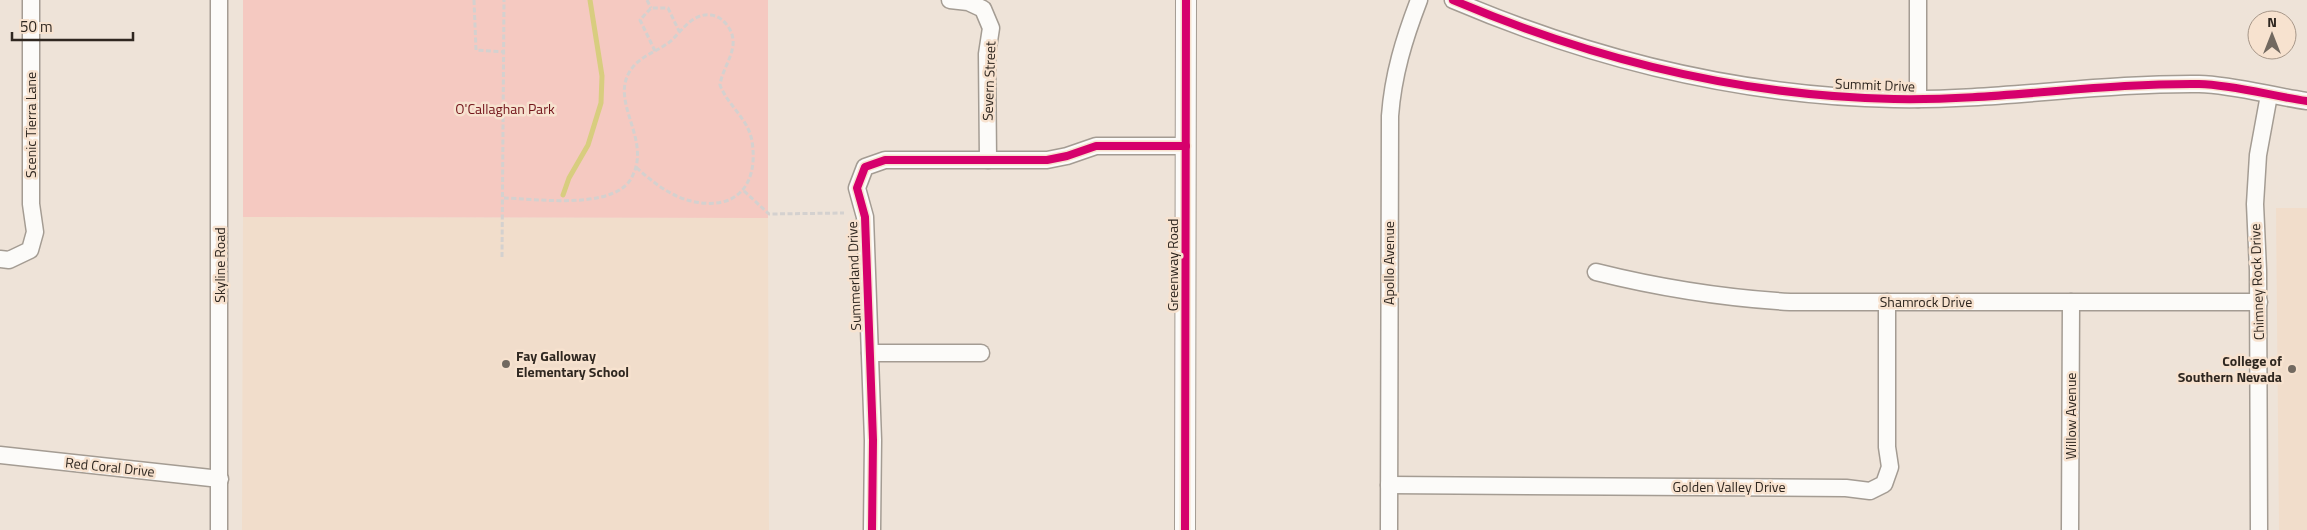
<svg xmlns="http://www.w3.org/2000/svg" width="2307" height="530" font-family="'Titillium Web',sans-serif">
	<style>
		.built { fill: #f1ddcb }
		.green { fill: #f5c9c1 }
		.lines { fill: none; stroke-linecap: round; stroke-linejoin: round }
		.stream { stroke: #d8cd7f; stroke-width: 5 }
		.minor-casing { stroke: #a49c93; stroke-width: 19 }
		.tertiary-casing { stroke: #a49c93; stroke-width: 22 }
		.path { stroke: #d4d1cf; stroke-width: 3; stroke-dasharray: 5 2.5; stroke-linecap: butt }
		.minor { stroke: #fcfbf9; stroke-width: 16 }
		.tertiary { stroke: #fcfbf9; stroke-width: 20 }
		.cycleway-casing { stroke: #f7e2cf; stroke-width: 11 }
		.cycleway { stroke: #d6006c; stroke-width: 8 }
		.poi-dot { fill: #726960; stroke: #f7e2cf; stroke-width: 2 }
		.labels { text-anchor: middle; stroke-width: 5; stroke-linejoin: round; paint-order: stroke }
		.street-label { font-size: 14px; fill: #2f2720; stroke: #f7e2cf }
		.park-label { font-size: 14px; fill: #711319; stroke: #f7e2cf }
		.poi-label { font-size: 14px; font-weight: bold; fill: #2f2720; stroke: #f7e2cf; text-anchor: start }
	</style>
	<rect width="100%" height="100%" fill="#eee3d8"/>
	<g class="built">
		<path d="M 2276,208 L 2307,208 L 2307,530 L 2279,530 Z"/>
		<path d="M 243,217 L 768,218 L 769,530 L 242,530 Z"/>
	</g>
	<path class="green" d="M 243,0 L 768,0 L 768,218 L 243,217 Z"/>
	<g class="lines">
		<path class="stream" d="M 563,195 L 569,178 L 588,145 L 601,103 L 602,76 L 590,0"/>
		<defs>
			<g id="minor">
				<path d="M 219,0 L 219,530"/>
				<path d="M 950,0 L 968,2 L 983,9 L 991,28 L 987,54 L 988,160"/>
				<path d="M 1453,0 C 1594,60 1741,96 1894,99 C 1996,101 2097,83 2199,84 C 2235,85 2271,96 2307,101"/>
				<path d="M 1918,99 L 1918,0"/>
				<path d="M 0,259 L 9,260 L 30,250 L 35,232 L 31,204 L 31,0"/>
				<path d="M 1596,272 C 1660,288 1724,298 1790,302 L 2259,302"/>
				<path d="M 870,353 L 981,353"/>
				<path d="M 0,455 L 220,479"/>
				<path d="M 1389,485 L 1846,488 L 1870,491 L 1884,484 L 1890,467 L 1887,447 L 1887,302"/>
				<path d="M 872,530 L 873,440 L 865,217 L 857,188 L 865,167 L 885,160 L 1047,160 L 1067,156 L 1096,146 L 1186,146"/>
				<path d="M 1389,530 L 1390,116 C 1393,75 1404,39 1419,0"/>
				<path d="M 2070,530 L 2071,302"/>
				<path d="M 2259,530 L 2258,270 L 2255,204 L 2258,155 L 2269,95"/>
			</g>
			<path id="tertiary" d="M 1185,530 L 1186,0"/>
		</defs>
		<use href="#minor" class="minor-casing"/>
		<use href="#tertiary" class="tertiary-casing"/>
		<g class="path">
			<path d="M 474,0 L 476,50 L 504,52"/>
			<path d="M 647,0 L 651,8"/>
			<path d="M 655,51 L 640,20 L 651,8 L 668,8 L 679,31"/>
			<path d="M 744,191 L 769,214 L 844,213"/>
			<path d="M 504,198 C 536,199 600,208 625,186 C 630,182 633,175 635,170 C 647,135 611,101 630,71 C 640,55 658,52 672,40 C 683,29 693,13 711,15 C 718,16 723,20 727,25 C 743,46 723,64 720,85 C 728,106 748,118 752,141 C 759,185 736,212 691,201 C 670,196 651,181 636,167"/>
			<path d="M 502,257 L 504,0"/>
		</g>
		<use href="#minor" class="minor"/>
		<use href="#tertiary" class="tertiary"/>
		<defs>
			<g id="cycleway">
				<path d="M 1453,0 C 1594,60 1741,96 1894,99 C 1996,101 2097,83 2199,84 C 2235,85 2271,96 2307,101"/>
				<path d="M 872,530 L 873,440 L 865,217 L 857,188 L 865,167 L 885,160 L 1047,160 L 1067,156 L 1096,146 L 1186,146"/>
				<path d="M 1185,530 L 1186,0"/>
			</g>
		</defs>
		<use href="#cycleway" class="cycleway-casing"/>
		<use href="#cycleway" class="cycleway"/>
	</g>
	<g class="poi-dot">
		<circle cx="506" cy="364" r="5"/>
		<circle cx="2292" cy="369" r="5"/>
	</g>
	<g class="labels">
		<g class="street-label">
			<text transform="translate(989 81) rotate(-88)" y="5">Severn Street</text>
			<text transform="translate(1875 85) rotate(2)" y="5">Summit Drive</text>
			<text transform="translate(31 125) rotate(-90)" y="5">Scenic Tierra Lane</text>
			<text transform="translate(1389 263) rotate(-90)" y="5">Apollo Avenue</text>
			<text transform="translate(220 265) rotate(-90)" y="5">Skyline Road</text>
			<text transform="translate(1173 265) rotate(-90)" y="5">Greenway Road</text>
			<text transform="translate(854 276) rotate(-92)" y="5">Summerland Drive</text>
			<text transform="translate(2257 282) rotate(-92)" y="5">Chimney Rock Drive</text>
			<text x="1926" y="307">Shamrock Drive</text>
			<text transform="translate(2071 416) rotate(-90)" y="5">Willow Avenue</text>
			<text transform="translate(110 467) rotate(6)" y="5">Red Coral Drive</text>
			<text x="1729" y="492">Golden Valley Drive</text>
		</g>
		<g class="park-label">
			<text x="505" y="114">O'Callaghan Park</text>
		</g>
		<g class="poi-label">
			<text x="516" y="361">Fay Galloway<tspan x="516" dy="16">Elementary School</tspan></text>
			<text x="2282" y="366" text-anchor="end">College of<tspan x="2282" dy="16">Southern Nevada</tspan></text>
		</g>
	</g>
	<g transform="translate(2272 35)"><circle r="24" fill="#f7e2cf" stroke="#a79789"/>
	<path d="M0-4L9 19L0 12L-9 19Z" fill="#726960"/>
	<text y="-8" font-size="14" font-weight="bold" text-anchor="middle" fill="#2f2720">N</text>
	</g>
	<path d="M12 32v8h121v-8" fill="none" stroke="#2f2720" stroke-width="2.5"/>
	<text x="20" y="32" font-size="15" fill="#2f2720" stroke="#f7e2cf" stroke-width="4" paint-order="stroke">50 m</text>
</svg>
